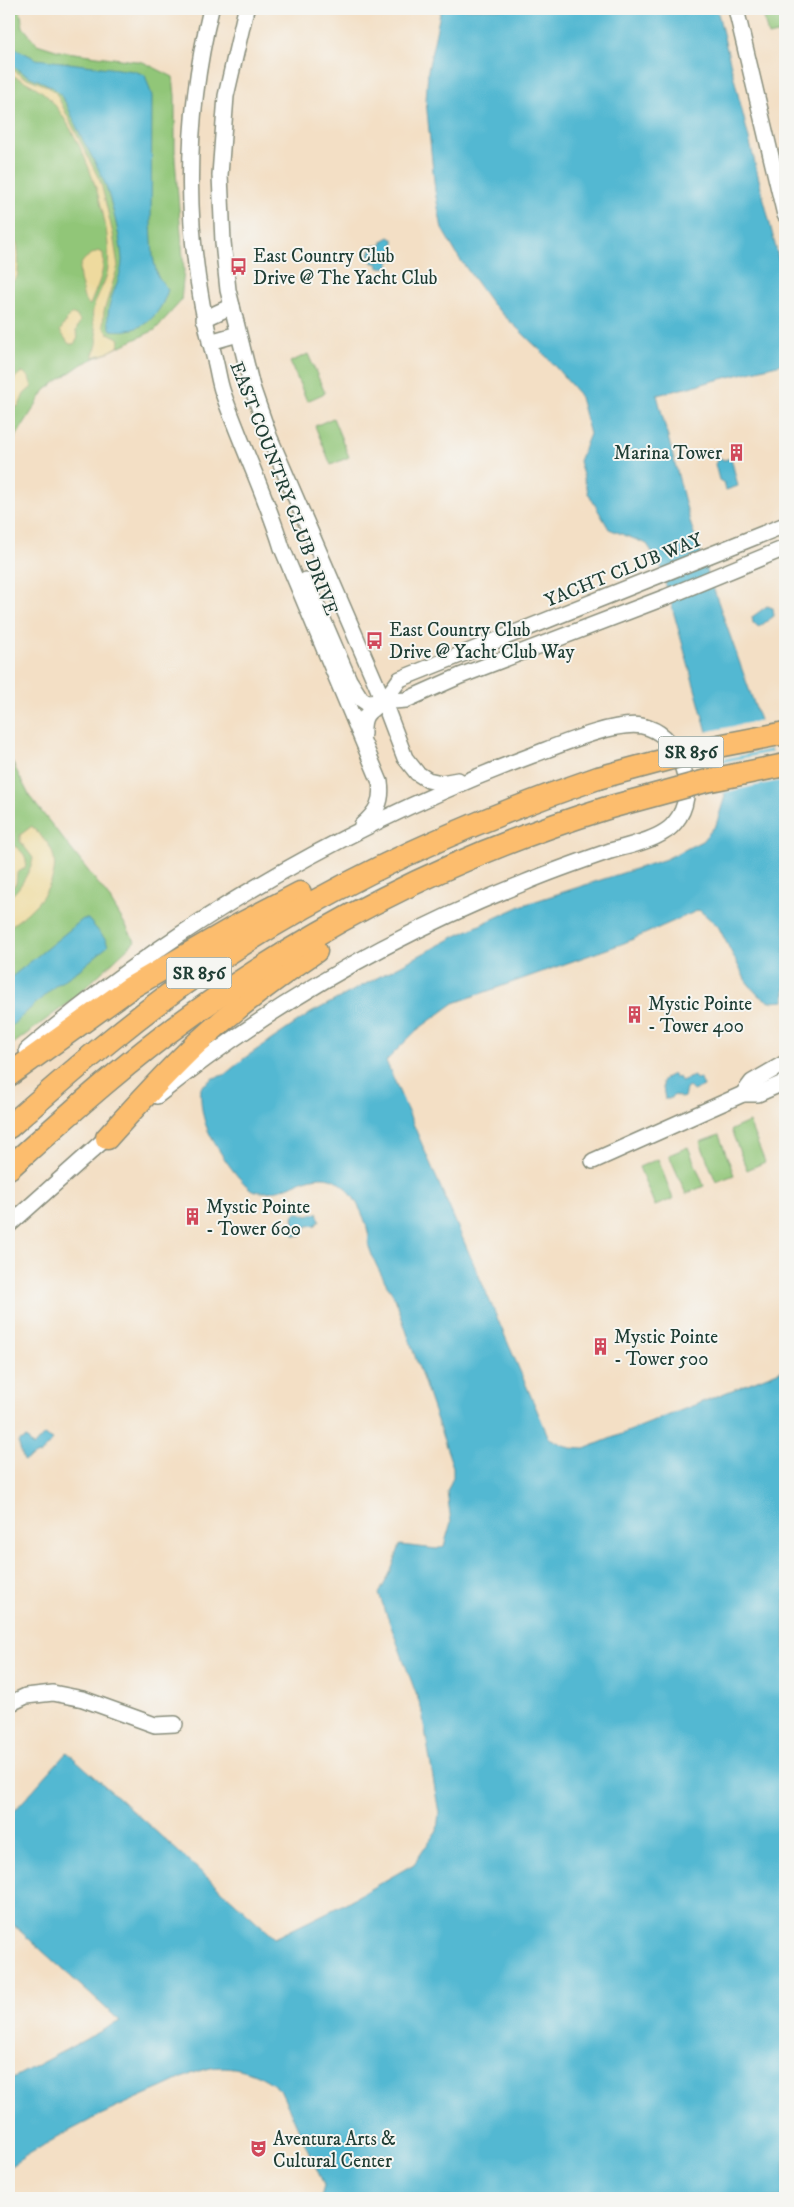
<svg xmlns="http://www.w3.org/2000/svg" width="794" height="2207" font-family="'IM FELL DW Pica',serif">
	<style>
		.green { fill: #91c678; stroke: #588256 }
		.sand { fill: #eeda9e; stroke: #868c69 }
		.water { fill: #53b8d2; stroke: #397a83 }
		.pier { fill: #f3dfc5 }
		.lines { fill: none; stroke-linecap: round; stroke-linejoin: round }
		.minor-casing { stroke: #898e7c; stroke-width: 18 }
		.highway-casing { stroke: #898e7c; stroke-width: 25 }
		.minor { stroke: #fff; stroke-width: 15 }
		.highway { stroke: #fcbd6e; stroke-width: 22 }
		.highway-bridge-casing { stroke: #898e7c; stroke-width: 25; stroke-linecap: butt }
		.highway-bridge { stroke: #fcbd6e; stroke-width: 22 }
		.labels { text-anchor: middle; stroke-width: 4; stroke-linejoin: round; paint-order: stroke }
		.shield { fill: #f6f6f2; stroke: #60746d; stroke-width: 1 }
		.shield-label { font-size: 18px; font-weight: bold; fill: #1f3d34 }
		.poi-label { font-size: 19px; fill: #1f3d34; stroke: #f6f6f2; text-anchor: start }
		.street-label { font-size: 19px; fill: #1f3d34; stroke: #f6f6f2 }
	</style>
	<rect width="100%" height="100%" fill="#f6f6f2"/>
	<filter id="ink" filterUnits="userSpaceOnUse"><feTurbulence type="fractalNoise" baseFrequency=".02" numOctaves="2"/><feDisplacementMap in="SourceGraphic" scale="10" xChannelSelector="R" yChannelSelector="G"/><feConvolveMatrix kernelMatrix="1 2 1 2 8 2 1 2 1" color-interpolation-filters="sRGB"/></filter>
	<filter id="wash" filterUnits="userSpaceOnUse"><feTurbulence type="fractalNoise" baseFrequency=".0096" numOctaves="4" result="noise"/><feDisplacementMap in="SourceGraphic" scale="20" xChannelSelector="R" yChannelSelector="G"/><feGaussianBlur stdDeviation="1.12" result="paint"/><feColorMatrix in="noise" values="0 0 0 0 0 0 0 0 0 0 0 0 0 0 0 0 0 1.4 0 .05"/><feComposite in="paint" operator="in"/></filter>
	<g filter="url(#wash)">
		<rect width="100%" height="100%" fill="#f3dfc5"/>
		<g class="green">
			<path d="M 9,9 L 20,9 L 23,27 L 37,44 L 59,51 L 143,62 L 173,77 L 175,96 L 175,159 L 184,270 L 181,301 L 155,330 L 82,364 L 45,390 L 9,448 Z"/>
			<path d="M 762,9 L 782,9 L 785,32 L 768,36 Z"/>
			<path d="M 308,354 L 325,393 L 307,401 L 290,362 Z"/>
			<path d="M 333,418 L 349,457 L 331,465 L 315,426 Z"/>
			<path d="M 9,756 L 30,797 L 108,896 L 135,941 L 71,1001 L 9,1047 Z"/>
			<path d="M 749,1122 L 765,1162 L 747,1170 L 731,1130 Z"/>
			<path d="M 719,1135 L 734,1175 L 716,1182 L 700,1142 Z"/>
			<path d="M 688,1147 L 704,1186 L 686,1194 L 669,1155 Z"/>
			<path d="M 658,1159 L 673,1199 L 655,1206 L 639,1167 Z"/>
		</g>
		<g class="sand">
			<path d="M 9,67 L 22,76 L 47,86 L 56,93 L 101,183 L 113,234 L 118,266 L 104,311 L 103,326 L 108,333 L 120,339 L 118,347 L 105,354 L 93,357 L 93,354 C 104,336 90,327 93,310 C 96,295 107,282 108,267 C 113,219 81,132 48,97 C 37,86 22,80 9,74 Z"/>
			<path d="M 9,239 L 17,243 C 19,255 19,267 17,278 L 9,284 Z"/>
			<path d="M 98,251 L 103,253 C 106,271 96,289 90,305 C 83,301 83,295 82,287 C 77,268 78,260 98,251 Z"/>
			<path d="M 73,314 L 76,315 L 80,321 L 76,331 L 78,338 L 74,344 L 69,344 L 60,331 L 69,316 Z"/>
			<path d="M 23,372 L 29,377 L 32,387 L 24,394 L 19,406 L 12,408 L 9,407 C 9,394 10,377 23,372 Z"/>
			<path d="M 32,826 C 37,834 46,839 50,847 C 67,879 33,911 9,927 L 9,897 C 18,893 32,868 33,858 L 20,841 L 20,835 Z"/>
			<path d="M 13,845 C 22,851 29,857 25,868 L 17,873 L 16,884 L 9,889 L 9,846 Z"/>
		</g>
		<g class="water">
			<path d="M 441,9 L 717,9 L 785,285 L 785,363 L 657,395 L 691,525 L 785,791 L 785,1001 L 770,1002 L 757,994 L 746,981 L 718,926 L 699,910 L 624,943 L 454,1003 L 417,1030 L 386,1061 L 549,1438 L 570,1448 L 584,1449 L 785,1369 L 785,2198 L 321,2198 L 324,2185 L 281,2091 C 264,2074 235,2064 211,2068 C 194,2071 177,2081 161,2088 C 109,2110 56,2135 9,2167 L 9,2080 L 120,2021 L 9,1921 L 9,1817 L 67,1752 L 275,1938 L 342,1905 L 414,1864 L 437,1830 L 439,1813 L 421,1707 L 379,1594 L 391,1571 L 400,1545 L 437,1549 L 444,1546 L 451,1522 L 447,1492 L 453,1477 L 453,1467 L 395,1298 C 385,1282 375,1265 369,1247 C 367,1242 370,1237 368,1232 C 365,1216 353,1192 340,1183 C 315,1165 289,1193 263,1192 C 260,1192 255,1191 252,1190 C 237,1180 214,1145 207,1128 C 202,1116 200,1100 201,1087 L 213,1078 L 224,1075 L 246,1057 L 311,1013 L 456,936 L 523,905 L 666,859 L 702,841 L 716,825 L 725,796 L 660,564 L 647,544 L 609,529 L 588,493 L 579,461 L 590,434 L 579,394 L 544,354 L 492,304 L 459,258 L 442,229 L 435,191 L 426,101 L 428,70 Z"/>
			<path d="M 9,18 L 10,33 L 15,48 L 36,59 L 134,71 L 145,75 L 152,96 L 151,223 L 153,257 L 157,275 L 168,290 C 159,318 141,334 111,330 C 100,308 122,283 122,260 C 121,240 111,198 103,179 C 96,162 85,146 77,128 C 72,117 68,105 60,94 C 51,83 37,81 25,74 C 19,71 15,66 9,64 Z"/>
			<path d="M 389,237 L 394,240 L 394,248 L 398,256 L 395,260 L 389,260 L 389,267 L 378,268 L 377,263 L 372,263 L 369,254 L 373,246 L 382,245 L 382,241 Z"/>
			<path d="M 719,457 L 724,460 L 731,458 L 738,486 L 726,490 L 724,483 L 719,480 L 715,464 Z"/>
			<path d="M 767,606 L 773,608 L 774,616 L 759,627 L 753,623 L 752,617 Z"/>
			<path d="M 83,919 L 88,919 L 106,940 L 108,946 L 79,970 L 55,986 L 9,1028 L 9,979 Z"/>
			<path d="M 673,1074 L 675,1078 L 679,1077 L 681,1081 L 694,1076 L 696,1079 L 700,1078 L 704,1086 L 693,1091 L 689,1087 L 686,1089 L 684,1097 L 681,1098 L 675,1095 L 669,1099 L 665,1099 L 662,1082 L 665,1078 Z"/>
			<path d="M 296,1213 L 301,1213 L 308,1216 L 317,1213 L 320,1220 L 316,1225 L 307,1226 L 302,1235 L 295,1236 L 292,1232 L 294,1224 L 293,1216 Z"/>
			<path d="M 44,1435 L 53,1440 L 40,1455 L 38,1454 L 24,1461 L 18,1442 L 27,1438 L 33,1447 Z"/>
		</g>
		<g class="pier">
			<path d="M 762,720 L 772,749 L 713,761 L 705,732 Z"/>
			<path d="M 773,752 L 783,780 L 722,793 L 714,764 Z"/>
		</g>
	</g>
	<g filter="url(#ink)">
		<g class="lines">
			<defs>
				<g id="minor">
					<path d="M 211,9 C 183,124 183,245 215,360 C 218,371 219,382 223,393 C 241,445 266,495 282,548 L 380,782 C 383,802 376,813 362,825"/>
					<path d="M 246,9 L 226,96 L 220,175 L 223,242 L 228,290 L 252,387 L 269,436 L 383,700 L 405,758 L 417,773 L 428,780 L 441,783 L 458,780"/>
					<path d="M 736,9 L 785,215"/>
					<path d="M 204,319 L 232,306"/>
					<path d="M 210,342 L 238,334"/>
					<path d="M 306,580 L 349,680 L 361,699 L 367,703 L 406,700 L 460,676 L 666,597 L 785,548"/>
					<path d="M 363,734 C 362,710 371,713 384,699 C 390,693 395,686 400,679 L 785,525"/>
					<path d="M 27,1050 C 179,921 346,825 533,755 C 559,745 615,721 642,726 C 662,730 674,745 681,763 C 688,780 689,801 679,817 C 675,823 670,829 664,832 C 649,842 627,846 610,851 C 581,861 552,871 524,883 C 392,935 267,1008 157,1096"/>
					<path d="M 743,1094 L 752,1082 L 785,1063"/>
					<path d="M 593,1161 L 743,1094 L 758,1094 L 785,1082"/>
					<path d="M 9,1225 L 114,1131"/>
					<path d="M 9,1704 L 26,1696 L 53,1693 L 83,1699 L 155,1725 L 175,1724"/>
				</g>
				<g id="highway">
					<path d="M 9,1075 L 130,988 L 235,927 L 300,893"/>
					<path d="M 9,1127 C 76,1068 143,1010 218,960 C 336,882 463,824 598,778"/>
					<path d="M 107,1138 C 136,1106 164,1074 196,1044 C 233,1010 274,979 316,951"/>
					<path d="M 9,1168 C 67,1116 125,1063 189,1017 C 316,925 458,854 607,808"/>
				</g>
			</defs>
			<use href="#minor" class="minor-casing"/>
			<use href="#highway" class="highway-casing"/>
			<use href="#minor" class="minor"/>
			<use href="#highway" class="highway"/>
			<defs>
				<g id="highway-bridge">
					<path d="M 598,778 L 713,747 L 785,733"/>
					<path d="M 607,808 L 706,781 L 785,765"/>
				</g>
			</defs>
			<use href="#highway-bridge" class="highway-bridge-casing"/>
			<use href="#highway-bridge" class="highway-bridge"/>
		</g>
	</g>
	<defs>
		<symbol id="bus-bare" viewBox="-9 -9 18 18"><path d="M-5-6H5V4H4V6H2V4H-2V6H-4V4H-5ZM-3.5-4V0h7V-4ZM-3.5 1.2v1.5H-2V1.2ZM2 1.2v1.5H3.5V1.2Z" fill="#d1495b" stroke="#f6f6f2" stroke-width="2.5" paint-order="stroke"/></symbol>
		<symbol id="building-bare" viewBox="-9 -9 18 18"><path d="M-4-6H4V6H1V3H-1V6H-4ZM-2.5-4.3h1.7v1.8h-1.7ZM.8-4.3h1.7v1.8H.8ZM-2.5-1h1.7V.8h-1.7ZM.8-1h1.7V.8H.8Z" fill="#d1495b" stroke="#f6f6f2" stroke-width="2.5" paint-order="stroke"/></symbol>
		<symbol id="theatre-bare" viewBox="-9 -9 18 18"><path d="M-5-5.5Q0-4 5-5.5V0Q5 5 0 6Q-5 5-5 0ZM-3.3-2.5H-1v1.5H-3.3ZM1-2.5H3.3v1.5H1ZM-2.8 1Q0 5.5 2.8 1Z" fill="#d1495b" stroke="#f6f6f2" stroke-width="2.5" paint-order="stroke"/></symbol>
	</defs>
	<g fill-rule="evenodd">
		<use href="#bus-bare" x="226" y="254" width="25" height="25"/>
		<use href="#building-bare" x="724" y="440" width="25" height="25"/>
		<use href="#bus-bare" x="362" y="628" width="25" height="25"/>
		<use href="#building-bare" x="622" y="1002" width="25" height="25"/>
		<use href="#building-bare" x="180" y="1204" width="25" height="25"/>
		<use href="#building-bare" x="588" y="1334" width="25" height="25"/>
		<use href="#theatre-bare" x="246" y="2136" width="25" height="25"/>
	</g>
	<g class="labels">
		<g class="shield">
			<rect x="658.5" y="736.5" width="65" height="31" rx="4"/>
			<rect x="166.5" y="957.5" width="65" height="31" rx="4"/>
		</g>
		<g class="shield-label">
			<text x="691" y="758">SR 856</text>
			<text x="199" y="979">SR 856</text>
		</g>
		<g class="poi-label">
			<text x="253" y="262">East Country Club<tspan x="253" dy="22">Drive @ The Yacht Club</tspan></text>
			<text x="722" y="459" text-anchor="end">Marina Tower</text>
			<text x="389" y="636">East Country Club<tspan x="389" dy="22">Drive @ Yacht Club Way</tspan></text>
			<text x="648" y="1010">Mystic Pointe<tspan x="648" dy="22">- Tower 400</tspan></text>
			<text x="206" y="1213">Mystic Pointe<tspan x="206" dy="22">- Tower 600</tspan></text>
			<text x="614" y="1343">Mystic Pointe<tspan x="614" dy="22">- Tower 500</tspan></text>
			<text x="273" y="2145">Aventura Arts &amp;<tspan x="273" dy="22">Cultural Center</tspan></text>
		</g>
		<g class="street-label">
			<text transform="translate(285 488) rotate(69)" y="7">EAST COUNTRY CLUB DRIVE</text>
			<text transform="translate(623 569) rotate(-22)" y="7">YACHT CLUB WAY</text>
		</g>
	</g>
	<rect width="794" height="2207" fill="none" stroke="#f6f6f2" stroke-width="30"/>
</svg>
